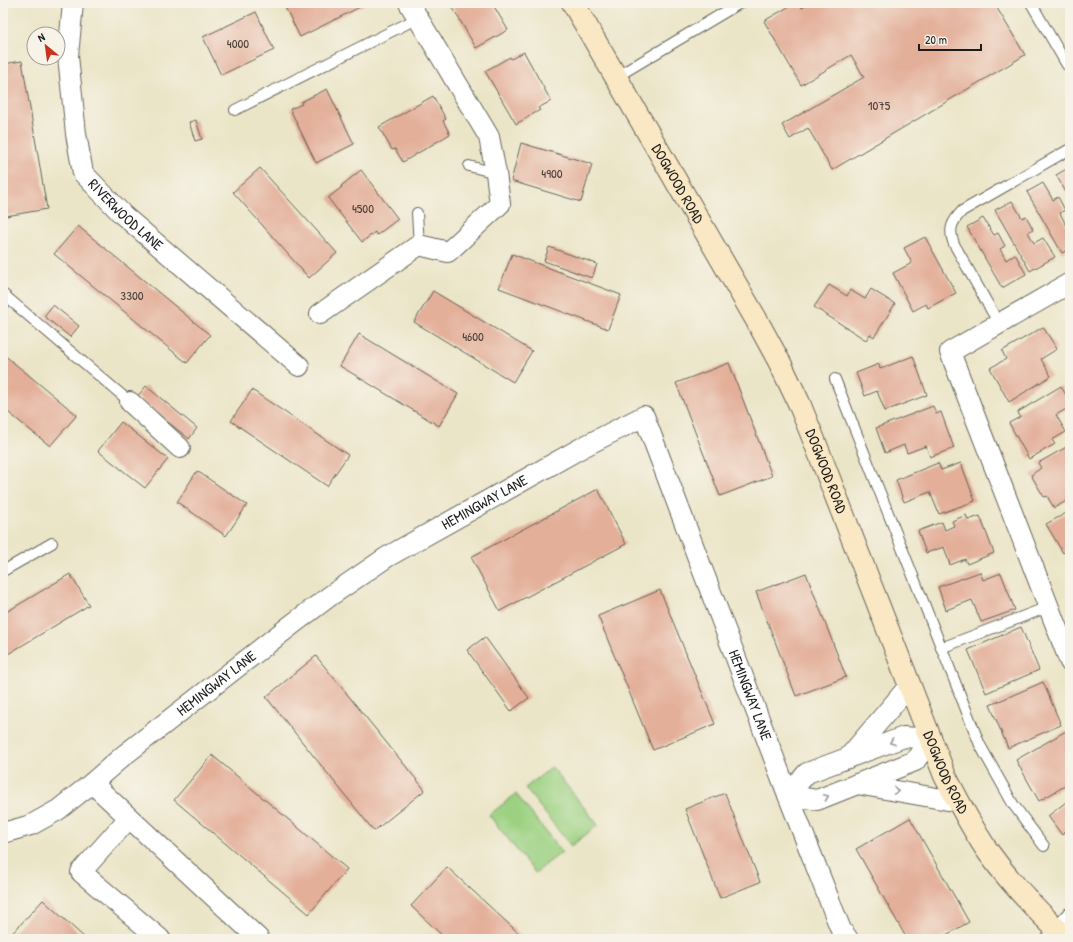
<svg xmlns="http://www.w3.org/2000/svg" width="1073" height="942" font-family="'Patrick Hand',sans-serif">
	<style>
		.green { fill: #9cd182; stroke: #5c764f }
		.building { fill: #e3af99 }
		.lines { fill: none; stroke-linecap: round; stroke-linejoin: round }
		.lane-casing { stroke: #646258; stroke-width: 12 }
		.street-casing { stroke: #646258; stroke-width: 22 }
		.secondary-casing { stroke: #646258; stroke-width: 24 }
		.lane { stroke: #fff; stroke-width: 10 }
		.street { stroke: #fff; stroke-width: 20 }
		.secondary { stroke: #fae7c3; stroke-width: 22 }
		.oneway { stroke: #999 }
		.labels { text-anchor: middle; stroke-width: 3; stroke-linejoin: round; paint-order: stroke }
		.number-label { font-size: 13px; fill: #4e413b }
		.street-label { font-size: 15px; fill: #1c1c1c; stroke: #f7f3e8 }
	</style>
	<rect width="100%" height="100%" fill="#f7f3e8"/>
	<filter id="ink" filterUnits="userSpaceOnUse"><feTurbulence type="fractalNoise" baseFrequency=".025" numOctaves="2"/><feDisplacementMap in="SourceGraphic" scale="8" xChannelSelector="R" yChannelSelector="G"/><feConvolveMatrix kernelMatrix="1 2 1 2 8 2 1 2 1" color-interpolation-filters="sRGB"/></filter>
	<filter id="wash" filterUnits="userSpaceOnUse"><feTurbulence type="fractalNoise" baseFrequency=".012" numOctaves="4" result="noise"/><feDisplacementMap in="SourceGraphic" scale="16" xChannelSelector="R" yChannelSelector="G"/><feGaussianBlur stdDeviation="0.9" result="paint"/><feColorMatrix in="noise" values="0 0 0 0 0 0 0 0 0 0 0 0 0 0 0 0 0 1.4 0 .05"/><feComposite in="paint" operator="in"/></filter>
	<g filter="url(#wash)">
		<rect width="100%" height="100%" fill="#ebe5c8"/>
		<g class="green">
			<path d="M 552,767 L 598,825 L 571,846 L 525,788 Z"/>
			<path d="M 516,794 L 562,852 L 535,873 L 489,815 Z"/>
		</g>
		<g id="blocks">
			<g class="building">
				<path d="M 283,3 L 366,3 L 366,4 L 300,37 Z"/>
				<path d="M 450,3 L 492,3 L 508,30 L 476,48 Z"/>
				<path d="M 795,3 L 798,3 L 802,8 L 810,3 L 994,3 L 1025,55 L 832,170 L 808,128 L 790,139 L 782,125 L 864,77 L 851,55 L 801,85 L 764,21 Z"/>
				<path d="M 256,12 L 274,50 L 221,75 L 203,37 Z"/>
				<path d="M 524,52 L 551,101 L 538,108 L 540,110 L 516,124 L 485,71 L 510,57 L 511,59 Z"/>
				<path d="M 22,61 L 47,209 L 6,216 L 3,198 L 3,64 Z"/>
				<path d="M 327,89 L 354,144 L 316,163 L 290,109 L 302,104 L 301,102 Z"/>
				<path d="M 433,96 L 446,119 L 443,121 L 450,134 L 403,162 L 395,149 L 392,150 L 379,127 Z"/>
				<path d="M 196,120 L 202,139 L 195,141 L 189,122 Z"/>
				<path d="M 521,143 L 592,164 L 581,202 L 511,181 Z"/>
				<path d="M 1070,167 L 1070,199 L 1056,175 Z"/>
				<path d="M 260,168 L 337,253 L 309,278 L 233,192 Z"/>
				<path d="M 361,170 L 398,219 L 377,235 L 375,232 L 362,242 L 328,198 L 342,187 L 341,186 Z"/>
				<path d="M 1043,183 L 1053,200 L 1058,197 L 1065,210 L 1060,213 L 1066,225 L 1070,222 L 1070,248 L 1062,253 L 1027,192 Z"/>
				<path d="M 1012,201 L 1022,218 L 1026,216 L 1033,229 L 1028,232 L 1034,243 L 1043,238 L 1055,257 L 1030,271 L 995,210 Z"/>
				<path d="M 983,218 L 994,235 L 998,233 L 1005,246 L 1000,249 L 1006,260 L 1015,254 L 1026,274 L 1002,288 L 967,227 Z"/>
				<path d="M 78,226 L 210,335 L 187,363 L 54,254 Z"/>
				<path d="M 925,237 L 956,293 L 928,308 L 926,304 L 913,311 L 893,273 L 912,263 L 904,248 Z"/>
				<path d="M 549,247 L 597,264 L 592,278 L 544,261 Z"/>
				<path d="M 512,254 L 621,295 L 608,329 L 499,288 Z"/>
				<path d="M 829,285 L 847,296 L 850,290 L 865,299 L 871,289 L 895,304 L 874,337 L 870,334 L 866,340 L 814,307 Z"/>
				<path d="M 433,291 L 532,351 L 513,382 L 414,322 Z"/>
				<path d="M 53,305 L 79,326 L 70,337 L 44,316 Z"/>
				<path d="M 1043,327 L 1057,349 L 1041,359 L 1051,376 L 1009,402 L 990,368 L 1006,359 L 1002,351 Z"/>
				<path d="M 359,334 L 458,394 L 439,426 L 340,366 Z"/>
				<path d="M 3,354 L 77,415 L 50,446 L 3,408 Z"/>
				<path d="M 913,356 L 927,395 L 885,411 L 877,391 L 865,396 L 856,373 L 879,364 L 880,369 Z"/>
				<path d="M 729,363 L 772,476 L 720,496 L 676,383 Z"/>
				<path d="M 146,386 L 197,428 L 189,439 L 137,397 Z"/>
				<path d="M 1061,386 L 1070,402 L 1070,407 L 1056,415 L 1066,432 L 1052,440 L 1055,444 L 1029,459 L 1009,423 L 1020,417 L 1018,412 Z"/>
				<path d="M 252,390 L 348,455 L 327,486 L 231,421 Z"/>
				<path d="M 933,406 L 936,414 L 941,412 L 954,448 L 930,457 L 926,446 L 907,453 L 904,445 L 885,453 L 876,428 Z"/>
				<path d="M 121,422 L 168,459 L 145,488 L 98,451 Z"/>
				<path d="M 1070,445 L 1070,499 L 1054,508 L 1047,496 L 1044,497 L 1031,475 L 1041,468 L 1038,463 Z"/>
				<path d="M 938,463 L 941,470 L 961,463 L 975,501 L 939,514 L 930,492 L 904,502 L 896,480 Z"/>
				<path d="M 197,471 L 247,505 L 226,536 L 177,502 Z"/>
				<path d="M 598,489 L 626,544 L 500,611 L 471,557 Z"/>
				<path d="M 1070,511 L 1070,557 L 1067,551 L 1063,553 L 1046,524 Z"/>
				<path d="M 966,515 L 968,520 L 980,516 L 994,553 L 967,564 L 965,559 L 950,565 L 944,547 L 926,553 L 918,531 L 942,522 L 945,530 L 954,526 L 952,521 Z"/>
				<path d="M 980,572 L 983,580 L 1001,573 L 1015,610 L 981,622 L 972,600 L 946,610 L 938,587 Z"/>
				<path d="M 806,573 L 846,677 L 796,696 L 756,592 Z"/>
				<path d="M 70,574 L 89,605 L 3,657 L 3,614 Z"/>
				<path d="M 660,590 L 715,724 L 653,750 L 598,616 Z"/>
				<path d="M 1021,627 L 1039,670 L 986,693 L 968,650 Z"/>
				<path d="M 485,637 L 529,698 L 511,711 L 467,650 Z"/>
				<path d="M 316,656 L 425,790 L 374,831 L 266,697 Z"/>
				<path d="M 1043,682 L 1061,725 L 1008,748 L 990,705 Z"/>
				<path d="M 1066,731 L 1070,738 L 1070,783 L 1039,801 L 1016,760 Z"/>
				<path d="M 212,755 L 347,869 L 309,914 L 174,800 Z"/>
				<path d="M 725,793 L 760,882 L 720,898 L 685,809 Z"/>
				<path d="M 1070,799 L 1070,828 L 1062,835 L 1048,816 Z"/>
				<path d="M 910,818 L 969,922 L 939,939 L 907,939 L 856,849 Z"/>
				<path d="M 447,867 L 525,939 L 446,939 L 411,906 Z"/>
				<path d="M 43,900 L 86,939 L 7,939 Z"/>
			</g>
		</g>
	</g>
	<g filter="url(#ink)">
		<use href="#blocks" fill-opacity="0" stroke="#646258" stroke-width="1"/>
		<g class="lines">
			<defs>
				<g id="lane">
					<path d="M 1031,3 L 1067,65"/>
					<path d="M 616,77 L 740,3"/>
					<path d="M 235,110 L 418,18"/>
					<path d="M 469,166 L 496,173"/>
					<path d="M 417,213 L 419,245"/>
					<path d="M 3,294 L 130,402"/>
					<path d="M 999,324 L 954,244 C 948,229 952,222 962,211 L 1070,149"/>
					<path d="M 835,379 L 980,745 L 1013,804 L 1044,846"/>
					<path d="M 3,571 L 52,543"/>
					<path d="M 941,648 L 1048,607"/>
				</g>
				<g id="street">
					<path id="s1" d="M 73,3 L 68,56 L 76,134 L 83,173 L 123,215 L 299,366"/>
					<path d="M 1070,283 L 950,352 L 1070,662"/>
					<path d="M 320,314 L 419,245 L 448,252 L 500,204 L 496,173 L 489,137 L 409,3"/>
					<path d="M 130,402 L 180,448"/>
					<path d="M 848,758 L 909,686"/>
					<path d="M 92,783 L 259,939"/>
					<path d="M 857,784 L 959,802"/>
					<path d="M 788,795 L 817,800 L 915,761 L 930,739"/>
					<path d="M 788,795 L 807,773 L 904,737 L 930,739"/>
					<path d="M 129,818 L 81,872 L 160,939"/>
					<path id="s2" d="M 3,833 L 31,825 L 58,810 L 92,783 L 123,756 L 294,623 L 330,596 L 387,557 L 583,447 L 644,416 L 788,795 L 841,930 L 848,939"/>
					<path d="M 1052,939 L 1070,918"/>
				</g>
				<g id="secondary">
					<path id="s3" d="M 573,3 L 756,319 L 780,363 L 799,403 L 816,445 L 945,776 C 959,802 972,829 989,853 C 1012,885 1039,913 1067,939"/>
				</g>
			</defs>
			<use href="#lane" class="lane-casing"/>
			<use href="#street" class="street-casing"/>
			<use href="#secondary" class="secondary-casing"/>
			<use href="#lane" class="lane"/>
			<use href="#street" class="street"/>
			<use href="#secondary" class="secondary"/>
		</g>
		<defs><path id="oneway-chevron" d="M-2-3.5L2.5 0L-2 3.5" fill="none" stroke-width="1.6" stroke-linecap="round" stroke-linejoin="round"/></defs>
		<g class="oneway">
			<use href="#oneway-chevron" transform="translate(892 742) rotate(160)"/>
			<use href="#oneway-chevron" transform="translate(896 791) rotate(10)"/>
			<use href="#oneway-chevron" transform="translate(826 797) rotate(-22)"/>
		</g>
	</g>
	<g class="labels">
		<g class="number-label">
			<text x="238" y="48">4000</text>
			<text x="879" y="110">1075</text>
			<text x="552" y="178">4900</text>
			<text x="363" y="213">4500</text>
			<text x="132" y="300">3300</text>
			<text x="473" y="341">4600</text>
		</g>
		<g class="street-label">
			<text dy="5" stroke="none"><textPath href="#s3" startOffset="209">DOGWOOD ROAD</textPath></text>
			<text dy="5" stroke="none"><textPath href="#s1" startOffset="231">RIVERWOOD LANE</textPath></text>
			<text dy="5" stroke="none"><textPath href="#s3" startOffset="533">DOGWOOD ROAD</textPath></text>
			<text dy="5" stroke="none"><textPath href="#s2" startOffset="587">HEMINGWAY LANE</textPath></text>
			<text dy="5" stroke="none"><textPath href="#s2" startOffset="263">HEMINGWAY LANE</textPath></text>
			<text dy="5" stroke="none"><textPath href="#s2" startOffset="1067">HEMINGWAY LANE</textPath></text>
			<text dy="5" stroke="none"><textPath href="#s3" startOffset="857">DOGWOOD ROAD</textPath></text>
		</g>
	</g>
	<rect width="1073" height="942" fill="none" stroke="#f7f3e8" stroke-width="16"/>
	<g transform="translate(46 46) rotate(331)"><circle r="19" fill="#f7f3e8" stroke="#9f9d96"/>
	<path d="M0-3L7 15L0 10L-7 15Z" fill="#c8321e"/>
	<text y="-6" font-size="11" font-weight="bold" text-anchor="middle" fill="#1c1c1c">N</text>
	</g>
	<path d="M919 44v6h62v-6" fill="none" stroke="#1c1c1c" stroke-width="2"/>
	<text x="925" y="44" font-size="12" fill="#1c1c1c" stroke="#f7f3e8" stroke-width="3" paint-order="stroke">20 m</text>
</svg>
